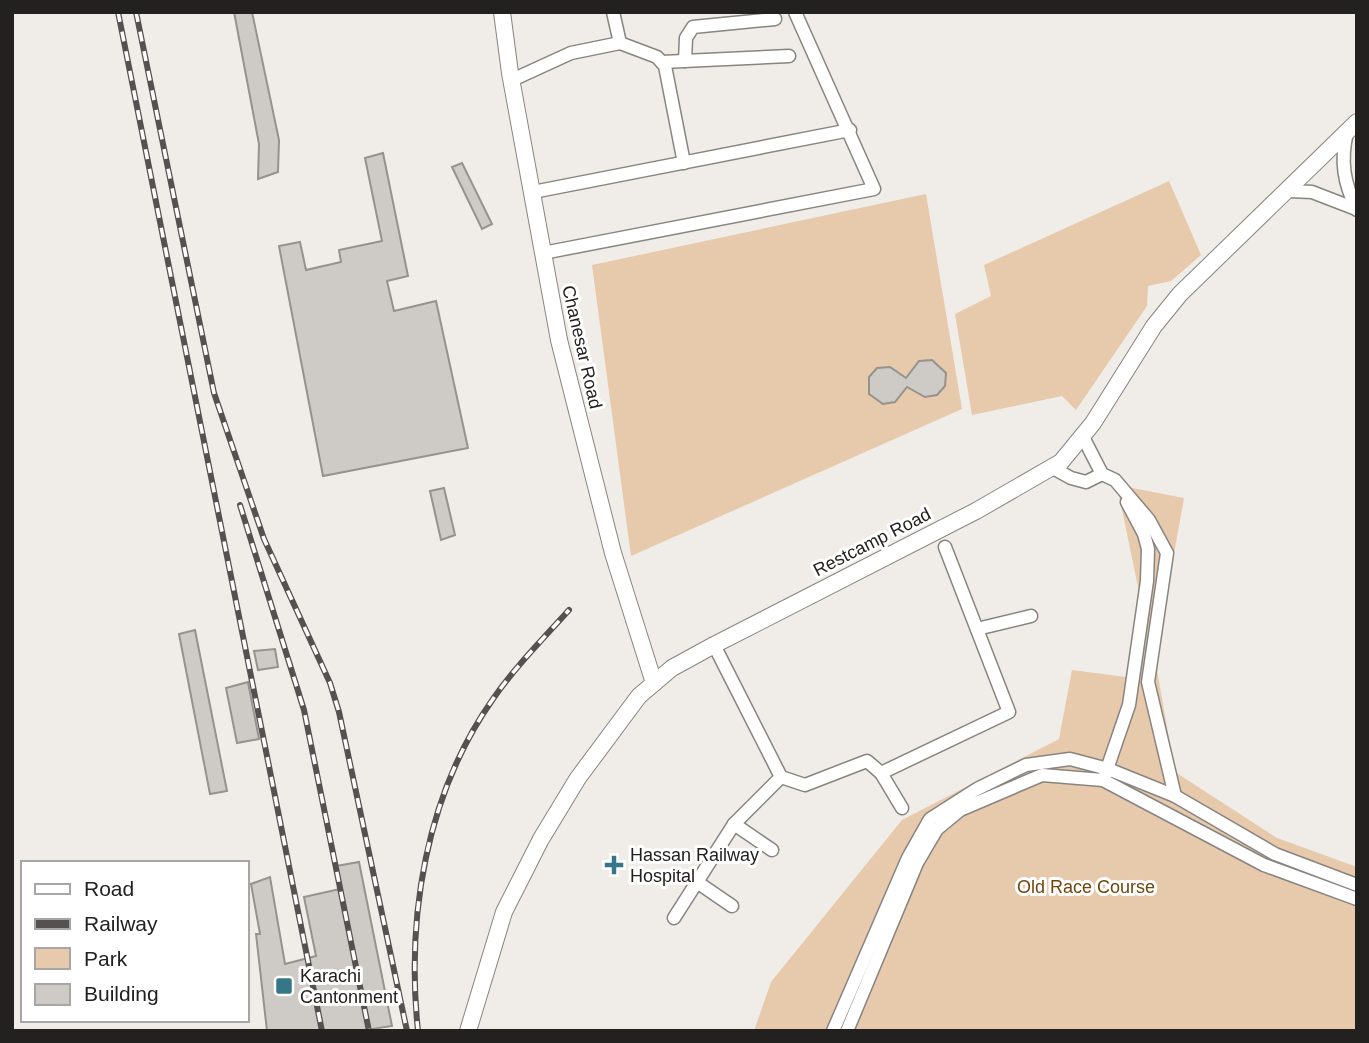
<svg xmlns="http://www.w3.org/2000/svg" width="1369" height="1043" font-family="Helvetica,sans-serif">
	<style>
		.green { fill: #e7c9ac }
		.building { fill: #cecac6; stroke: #96928e; stroke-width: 2 }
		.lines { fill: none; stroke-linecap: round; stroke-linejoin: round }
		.minor-casing { stroke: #888480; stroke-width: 15 }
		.tertiary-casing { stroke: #888480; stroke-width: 18 }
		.minor { stroke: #fff; stroke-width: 12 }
		.tertiary { stroke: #fff; stroke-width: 16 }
		.rail-casing { stroke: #54514f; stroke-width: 6 }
		.rail { stroke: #fff; stroke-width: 3.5; stroke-dasharray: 10; stroke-linecap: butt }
		.poi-dot { fill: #367689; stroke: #fff; stroke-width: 2.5 }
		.labels { text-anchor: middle; stroke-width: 6; stroke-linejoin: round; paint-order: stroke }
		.street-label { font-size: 18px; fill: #232120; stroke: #fff }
		.poi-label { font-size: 18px; fill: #232120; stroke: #fff; text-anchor: start }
		.park-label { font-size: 18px; fill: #72450a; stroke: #fff }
	</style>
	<rect width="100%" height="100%" fill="#f0ece7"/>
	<g class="green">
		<path d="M 1169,181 L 1201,255 L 1171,281 L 1148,286 L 1147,306 L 1076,410 L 1062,396 L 972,415 L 955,314 L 991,296 L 984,265 Z"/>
		<path d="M 926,194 L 962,409 L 631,556 L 592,265 Z"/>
		<path d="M 1117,485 L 1184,498 L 1155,659 L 1175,772 L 1277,838 L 1357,867 L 1357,1031 L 754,1031 L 771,982 L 902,820 L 1059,739 L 1072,670 L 1126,677 L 1139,592 Z"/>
	</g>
	<g class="building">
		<path d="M 234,12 L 252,12 L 279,140 L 278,172 L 258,179 L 259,144 Z"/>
		<path d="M 383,153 L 408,276 L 387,281 L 394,311 L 436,301 L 468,448 L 323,476 L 279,246 L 300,242 L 306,270 L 341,262 L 339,250 L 382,241 L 365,158 Z"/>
		<path d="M 462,163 L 492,224 L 482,229 L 452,167 Z"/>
		<path d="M 932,360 L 946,373 L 945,386 L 937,395 L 925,397 L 907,387 L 895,402 L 883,404 L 869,394 L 869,377 L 877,368 L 890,367 L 906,378 L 919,361 Z"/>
		<path d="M 444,488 L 455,535 L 441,540 L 430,491 Z"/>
		<path d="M 195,630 L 227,791 L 210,794 L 179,634 Z"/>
		<path d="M 275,649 L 278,667 L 258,670 L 254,651 Z"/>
		<path d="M 248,682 L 259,739 L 237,743 L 226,688 Z"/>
		<path d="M 359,862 L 392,1026 L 359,1031 L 267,1031 L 256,934 L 260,934 L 251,884 L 270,877 L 285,964 L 316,956 L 304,897 L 340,889 L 336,866 Z"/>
	</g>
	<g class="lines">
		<defs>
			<g id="minor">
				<path d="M 613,12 L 620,43 L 657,57 L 665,66 L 684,163"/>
				<path d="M 685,61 L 686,38 L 693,27 L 775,19"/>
				<path d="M 662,62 L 789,56"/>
				<path d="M 512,80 L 571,53 L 620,43"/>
				<path d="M 1347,132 C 1340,162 1344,183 1357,210"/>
				<path d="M 1289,191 L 1312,192 L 1356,209"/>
				<path d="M 533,192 L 850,130"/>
				<path d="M 543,253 L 874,189 L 795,12"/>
				<path d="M 1083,437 L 1102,474 L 1115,480 L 1149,520 L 1167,553 L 1148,682 L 1175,796"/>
				<path d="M 1053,468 L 1071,478 L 1086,482 L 1102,474"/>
				<path d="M 977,629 L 1031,616"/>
				<path d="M 881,773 L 902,808"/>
				<path d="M 1105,775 L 1129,705 L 1147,581 L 1148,549 L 1144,534 L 1127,502"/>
				<path d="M 781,777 L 805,785 L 867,761 L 881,773 L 1009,712 L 945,547"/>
				<path d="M 734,824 L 772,850"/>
				<path d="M 697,882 L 732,906"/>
				<path d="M 674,918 L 734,824 L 781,777 L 714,645"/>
				<path d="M 833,1031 L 908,858 L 930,819 L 977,789 L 1026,765 L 1070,759 L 1108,769 L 1175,796 L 1275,854 L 1357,885"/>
				<path d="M 847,1031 L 917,863 L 937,829 L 960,810 L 1042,775 L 1103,780 L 1264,865 L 1357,899"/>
			</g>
			<g id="tertiary">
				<path d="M 502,12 L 510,73 L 559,340 L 613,553 L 654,683"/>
				<path d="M 468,1031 L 504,912 L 541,839 L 578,778 L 639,696 L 672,668 L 714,645 L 976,511 L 1061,462 L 1093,423 L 1154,326 L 1180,294 L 1357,122"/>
			</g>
		</defs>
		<use href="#minor" class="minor-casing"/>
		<use href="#tertiary" class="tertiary-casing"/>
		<use href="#minor" class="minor"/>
		<use href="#tertiary" class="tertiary"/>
		<defs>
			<g id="rail">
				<path d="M 118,12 L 322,1031"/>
				<path d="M 136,12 L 214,393 L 264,539 L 330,683 L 339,712 L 407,1031"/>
				<path d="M 240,505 L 304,710 L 369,1031"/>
				<path d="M 418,1031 C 406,917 426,794 493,699 C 515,667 543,639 569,610"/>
			</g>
		</defs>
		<use href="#rail" class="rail-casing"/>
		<use href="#rail" class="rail"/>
	</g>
	<g class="poi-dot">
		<path d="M610.5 854.5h7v7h7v7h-7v7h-7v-7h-7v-7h7z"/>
		<rect x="275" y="977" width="18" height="18" rx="3.5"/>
	</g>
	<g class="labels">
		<g class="street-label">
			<text transform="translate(582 347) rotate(77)" y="6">Chanesar Road</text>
			<text transform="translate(872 542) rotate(-27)" y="6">Restcamp Road</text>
		</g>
		<g class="poi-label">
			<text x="630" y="861">Hassan Railway<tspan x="630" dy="21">Hospital</tspan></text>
			<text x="300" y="982">Karachi<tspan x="300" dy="21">Cantonment</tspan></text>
		</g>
		<g class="park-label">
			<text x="1086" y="893">Old Race Course</text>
		</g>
	</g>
	<rect width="1369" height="1043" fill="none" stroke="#232120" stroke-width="28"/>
	<rect x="21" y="861" width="228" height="161" fill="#ffffff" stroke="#a7a6a6" stroke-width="2"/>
	<rect x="35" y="884" width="35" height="10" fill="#ffffff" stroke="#a7a6a6" stroke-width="2"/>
	<text x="84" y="896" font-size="21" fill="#232120">Road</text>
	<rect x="35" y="919" width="35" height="10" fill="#54514f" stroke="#a7a6a6" stroke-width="2"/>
	<text x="84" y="931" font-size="21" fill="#232120">Railway</text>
	<rect x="35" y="948" width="35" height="21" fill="#e7c9ac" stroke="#a7a6a6" stroke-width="2"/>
	<text x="84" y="966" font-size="21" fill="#232120">Park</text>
	<rect x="35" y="984" width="35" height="21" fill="#cecac6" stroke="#a7a6a6" stroke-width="2"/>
	<text x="84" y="1001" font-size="21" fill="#232120">Building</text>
</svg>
